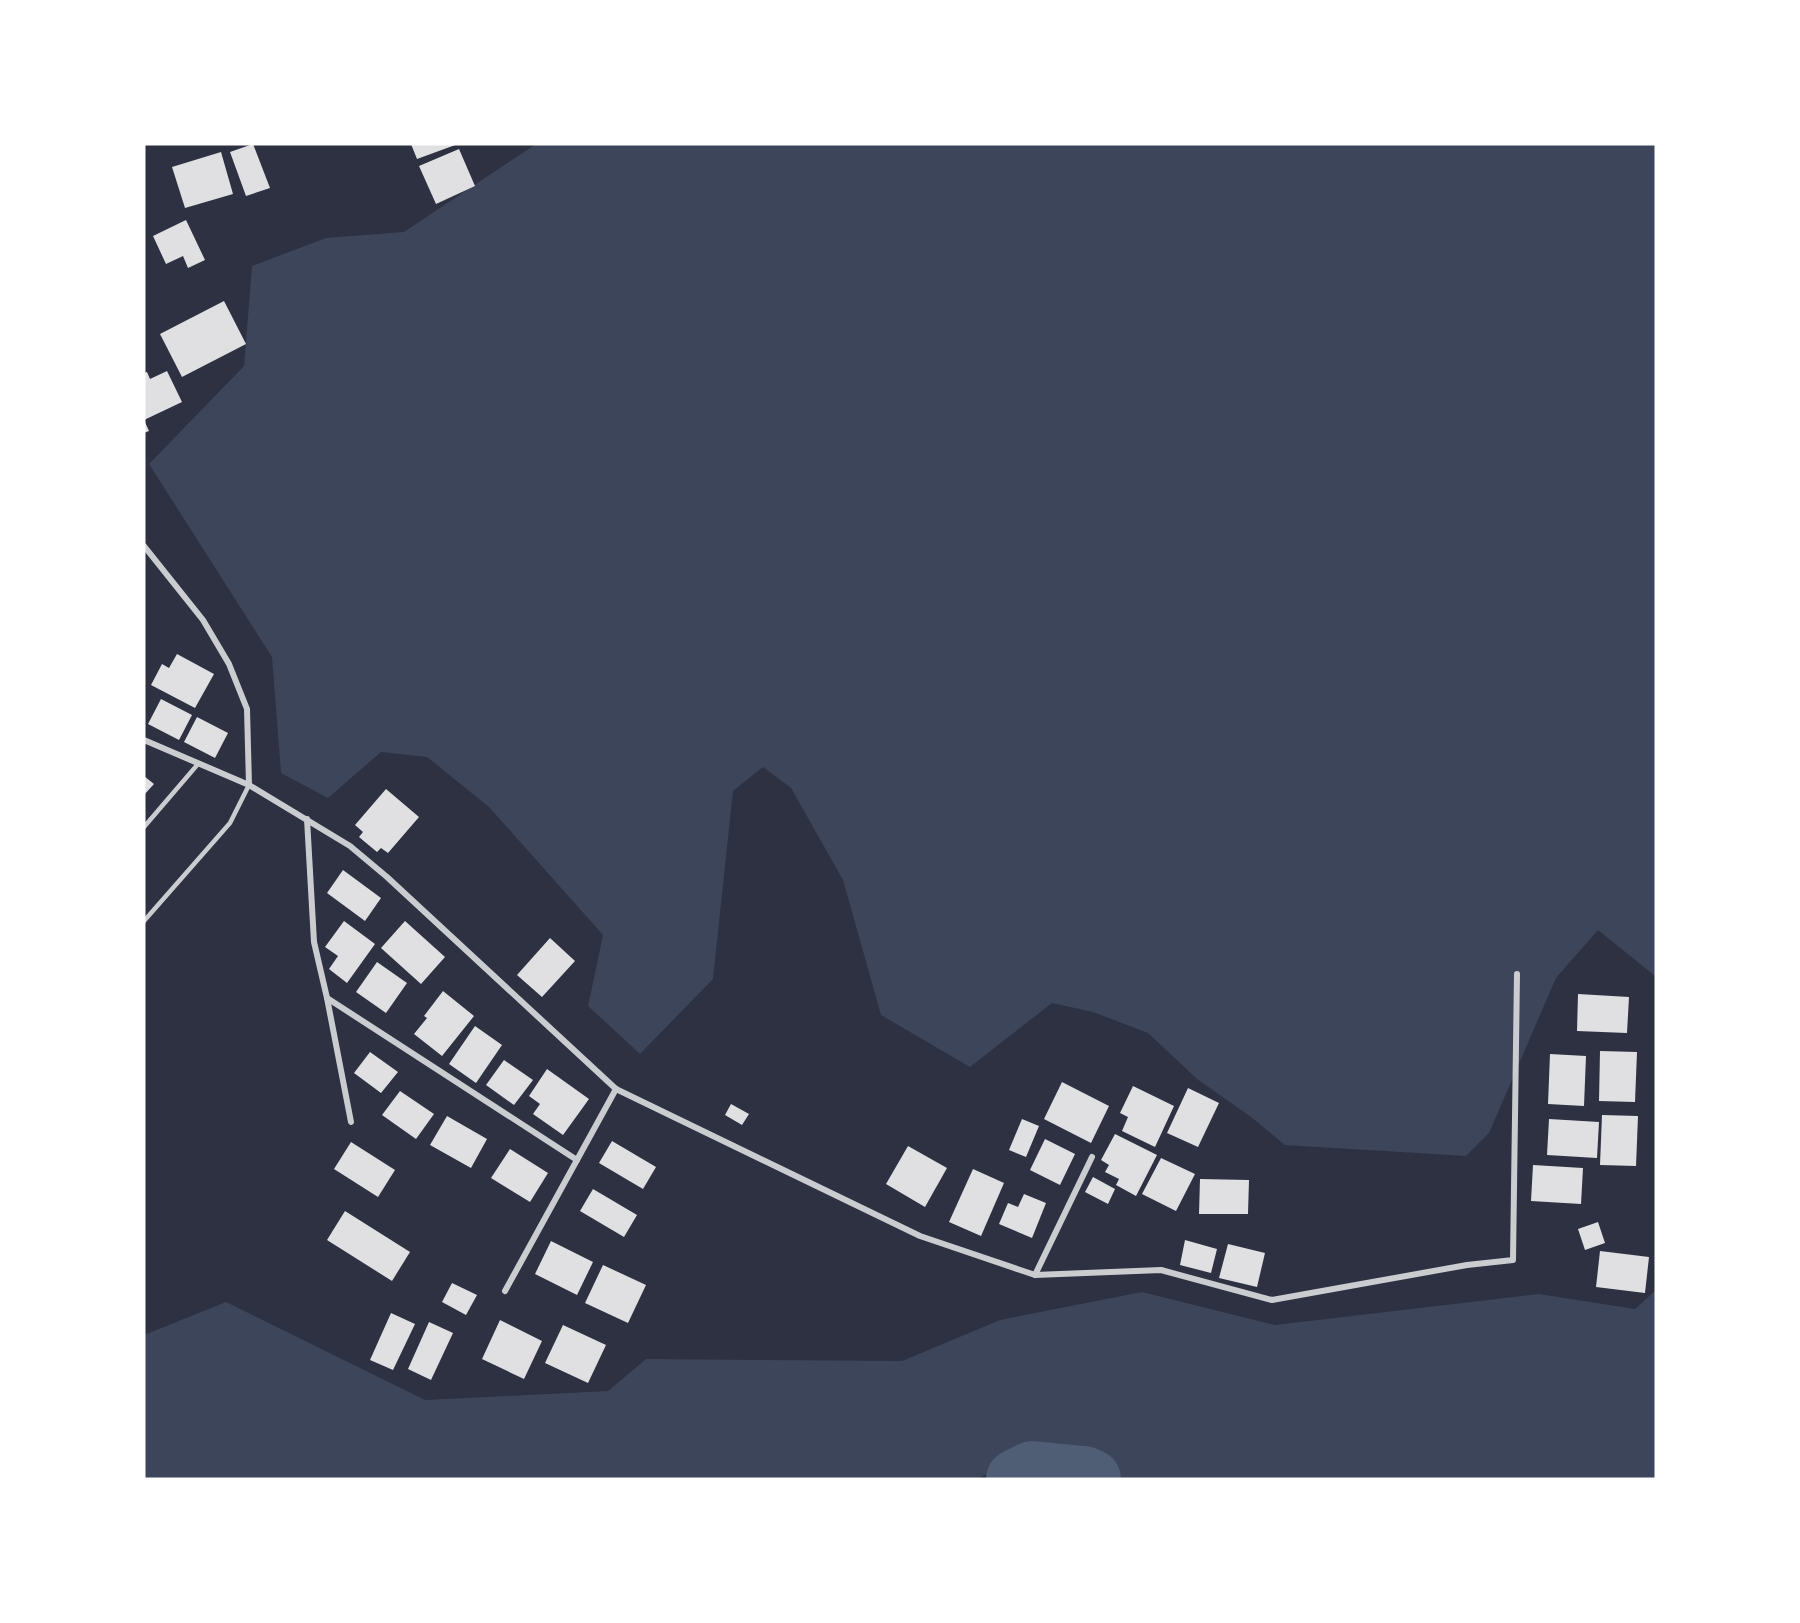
<svg xmlns="http://www.w3.org/2000/svg" width="1800" height="1623" font-family="'PT Sans',sans-serif">
	<style>
		.green { fill: #3c4559 }
		.lines { fill: none; stroke-linecap: round; stroke-linejoin: round }
		.river { stroke: #4f5d75; stroke-width: 60 }
		.building { fill: #e0e0e3 }
		.service { stroke: #caccd0; stroke-width: 4.5 }
		.minor { stroke: #caccd0; stroke-width: 6 }
	</style>
	<rect width="100%" height="100%" fill="#2d3142"/>
	<g class="green">
		<path d="M 536,144 L 1656,144 L 1656,980 L 1655,976 L 1598,930 L 1556,978 L 1489,1133 L 1466,1156 L 1285,1145 L 1251,1117 L 1197,1079 L 1148,1033 L 1093,1012 L 1052,1003 L 970,1067 L 881,1015 L 843,880 L 791,788 L 763,767 L 733,791 L 713,979 L 640,1054 L 588,1006 L 603,935 L 489,807 L 427,757 L 381,752 L 328,798 L 281,773 L 272,657 L 149,464 L 244,366 L 252,266 L 326,238 L 404,232 Z"/>
		<path d="M 1656,1290 L 1656,1479 L 1109,1479 L 1093,1469 L 1021,1459 L 976,1479 L 144,1479 L 144,1335 L 226,1302 L 425,1400 L 608,1391 L 646,1359 L 902,1361 L 1000,1320 L 1142,1292 L 1275,1325 L 1539,1294 L 1635,1309 Z"/>
	</g>
	<g class="lines">
		<path class="river" d="M 1016,1479 L 1032,1471 L 1084,1476 L 1091,1479"/>
	</g>
	<g class="building">
		<path d="M 253,144 L 270,188 L 246,196 L 230,152 Z"/>
		<path d="M 411,144 L 458,144 L 417,159 Z"/>
		<path d="M 459,149 L 475,186 L 436,204 L 419,166 Z"/>
		<path d="M 221,152 L 233,194 L 185,208 L 172,167 Z"/>
		<path d="M 186,220 L 205,260 L 188,268 L 183,256 L 166,264 L 153,236 Z"/>
		<path d="M 224,301 L 246,344 L 182,377 L 160,334 Z"/>
		<path d="M 167,371 L 182,402 L 144,420 L 149,431 L 144,433 L 144,373 L 147,372 L 150,379 Z"/>
		<path d="M 177,654 L 214,674 L 195,708 L 151,685 L 162,664 L 169,668 Z"/>
		<path d="M 161,699 L 192,715 L 179,740 L 148,724 Z"/>
		<path d="M 197,717 L 228,733 L 215,758 L 184,742 Z"/>
		<path d="M 144,776 L 154,784 L 144,795 Z"/>
		<path d="M 386,789 L 419,817 L 388,853 L 381,848 L 377,852 L 359,837 L 363,832 L 355,825 Z"/>
		<path d="M 343,870 L 381,898 L 365,921 L 327,893 Z"/>
		<path d="M 344,921 L 375,944 L 347,983 L 329,969 L 338,956 L 325,947 Z"/>
		<path d="M 405,921 L 445,957 L 421,984 L 381,948 Z"/>
		<path d="M 550,938 L 575,961 L 542,997 L 517,975 Z"/>
		<path d="M 377,962 L 407,983 L 386,1013 L 356,992 Z"/>
		<path d="M 443,991 L 474,1016 L 442,1056 L 414,1034 L 427,1018 L 424,1016 Z"/>
		<path d="M 1578,994 L 1629,997 L 1627,1033 L 1577,1031 Z"/>
		<path d="M 475,1026 L 502,1045 L 476,1083 L 449,1064 Z"/>
		<path d="M 1600,1051 L 1637,1052 L 1635,1102 L 1599,1101 Z"/>
		<path d="M 370,1052 L 398,1072 L 381,1093 L 354,1073 Z"/>
		<path d="M 1550,1054 L 1586,1056 L 1584,1106 L 1548,1104 Z"/>
		<path d="M 504,1060 L 533,1080 L 514,1105 L 486,1085 Z"/>
		<path d="M 547,1069 L 589,1099 L 563,1135 L 533,1114 L 540,1104 L 529,1096 Z"/>
		<path d="M 1062,1082 L 1109,1106 L 1091,1143 L 1044,1119 Z"/>
		<path d="M 1133,1086 L 1174,1106 L 1155,1147 L 1122,1131 L 1128,1117 L 1120,1113 Z"/>
		<path d="M 1188,1088 L 1219,1103 L 1198,1147 L 1167,1133 Z"/>
		<path d="M 400,1091 L 434,1114 L 416,1139 L 382,1115 Z"/>
		<path d="M 731,1104 L 749,1114 L 742,1125 L 725,1115 Z"/>
		<path d="M 1602,1115 L 1638,1116 L 1636,1166 L 1600,1165 Z"/>
		<path d="M 447,1116 L 487,1139 L 471,1168 L 430,1145 Z"/>
		<path d="M 1022,1119 L 1039,1126 L 1026,1157 L 1009,1150 Z"/>
		<path d="M 1549,1119 L 1599,1122 L 1597,1158 L 1547,1155 Z"/>
		<path d="M 1115,1134 L 1157,1155 L 1136,1196 L 1116,1185 L 1119,1179 L 1105,1172 L 1109,1165 L 1101,1160 Z"/>
		<path d="M 1045,1139 L 1075,1154 L 1060,1185 L 1030,1170 Z"/>
		<path d="M 612,1141 L 656,1167 L 643,1189 L 599,1163 Z"/>
		<path d="M 351,1142 L 395,1170 L 378,1197 L 334,1169 Z"/>
		<path d="M 908,1146 L 947,1168 L 925,1207 L 886,1184 Z"/>
		<path d="M 510,1149 L 548,1173 L 530,1202 L 491,1178 Z"/>
		<path d="M 1161,1158 L 1195,1174 L 1176,1211 L 1142,1194 Z"/>
		<path d="M 1533,1165 L 1583,1168 L 1581,1204 L 1531,1201 Z"/>
		<path d="M 973,1169 L 1004,1183 L 981,1236 L 949,1222 Z"/>
		<path d="M 1093,1177 L 1115,1189 L 1108,1204 L 1085,1192 Z"/>
		<path d="M 1200,1179 L 1249,1180 L 1248,1214 L 1199,1214 Z"/>
		<path d="M 593,1189 L 637,1215 L 624,1237 L 580,1211 Z"/>
		<path d="M 1024,1194 L 1046,1203 L 1032,1238 L 999,1224 L 1008,1203 L 1018,1207 Z"/>
		<path d="M 345,1211 L 410,1252 L 392,1281 L 327,1240 Z"/>
		<path d="M 1598,1222 L 1605,1243 L 1585,1250 L 1578,1229 Z"/>
		<path d="M 1185,1240 L 1217,1249 L 1211,1273 L 1180,1265 Z"/>
		<path d="M 551,1241 L 593,1262 L 577,1295 L 535,1274 Z"/>
		<path d="M 1228,1244 L 1265,1253 L 1257,1287 L 1219,1278 Z"/>
		<path d="M 1600,1251 L 1649,1257 L 1645,1293 L 1596,1287 Z"/>
		<path d="M 603,1265 L 646,1285 L 628,1323 L 585,1303 Z"/>
		<path d="M 452,1283 L 477,1295 L 466,1315 L 442,1302 Z"/>
		<path d="M 391,1313 L 415,1324 L 393,1370 L 370,1360 Z"/>
		<path d="M 500,1320 L 542,1341 L 524,1379 L 482,1359 Z"/>
		<path d="M 429,1322 L 453,1333 L 431,1380 L 408,1369 Z"/>
		<path d="M 563,1325 L 606,1345 L 588,1383 L 545,1363 Z"/>
	</g>
	<g class="lines">
		<g class="service">
			<path d="M 144,827 L 198,764"/>
			<path d="M 144,921 L 230,823 L 249,785"/>
		</g>
		<g class="minor">
			<path d="M 144,546 L 203,620 L 229,664 L 247,709 L 249,785 L 350,846 L 387,877 L 616,1089 L 920,1236 L 1035,1275 L 1161,1270 L 1272,1300 L 1467,1265 L 1513,1260 L 1517,974"/>
			<path d="M 144,740 L 249,785"/>
			<path d="M 307,819 L 314,942 L 327,998 L 577,1160"/>
			<path d="M 327,998 L 351,1122"/>
			<path d="M 1035,1275 L 1092,1157"/>
			<path d="M 505,1291 L 616,1089"/>
		</g>
	</g>
	<rect width="1800" height="1623" fill="none" stroke="#ffffff" stroke-width="291"/>
</svg>
